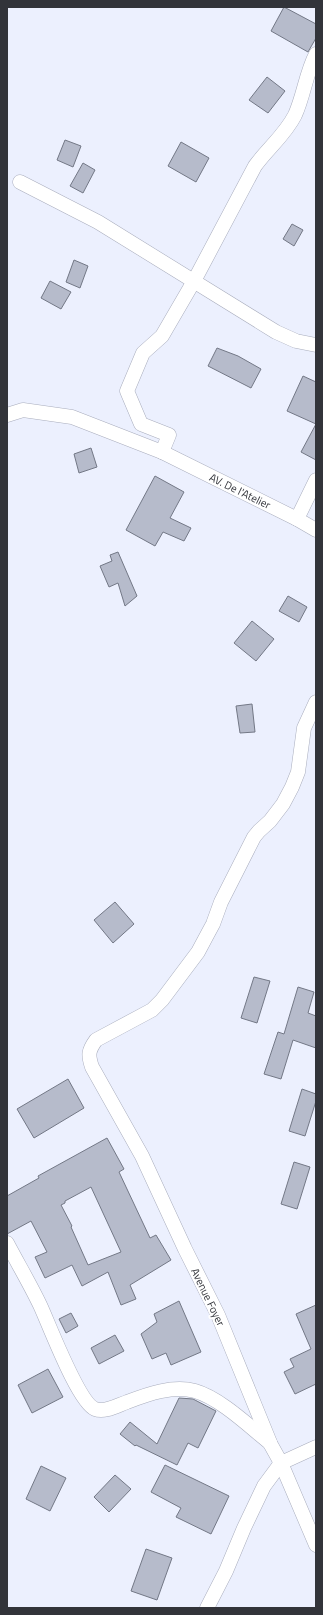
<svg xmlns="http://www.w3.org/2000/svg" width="323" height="1615" font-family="'Titillium Web',sans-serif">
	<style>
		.building { fill: #b6bbcb; stroke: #737886; fill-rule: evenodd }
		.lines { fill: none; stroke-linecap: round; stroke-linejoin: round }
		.minor-casing { stroke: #a9adbd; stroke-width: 15 }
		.minor { stroke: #fff; stroke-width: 14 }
		.labels { text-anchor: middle; stroke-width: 4; stroke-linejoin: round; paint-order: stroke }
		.street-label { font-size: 11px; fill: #32343a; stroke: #fff }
	</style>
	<rect width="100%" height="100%" fill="#ecf0fe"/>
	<g class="building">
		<path d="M 284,7 L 316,24 L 316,38 L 308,52 L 271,31 Z"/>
		<path d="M 267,77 L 285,91 L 268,113 L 249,100 Z"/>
		<path d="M 65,140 L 81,146 L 73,167 L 57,160 Z"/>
		<path d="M 181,142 L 209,158 L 196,182 L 168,166 Z"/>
		<path d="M 83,163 L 95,170 L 83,193 L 70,186 Z"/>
		<path d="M 292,224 L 303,230 L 294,246 L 283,239 Z"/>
		<path d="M 74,260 L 88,266 L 80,288 L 66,282 Z"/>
		<path d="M 50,281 L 71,292 L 61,309 L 41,298 Z"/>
		<path d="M 217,348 L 238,356 L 261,369 L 251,388 L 208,366 Z"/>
		<path d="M 303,376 L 316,382 L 316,460 L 301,452 L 316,424 L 287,411 Z"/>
		<path d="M 91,448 L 97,467 L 79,473 L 74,454 Z"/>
		<path d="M 155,476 L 184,492 L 170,518 L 191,528 L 184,541 L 163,532 L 155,546 L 126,530 Z"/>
		<path d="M 118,552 L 137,596 L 125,606 L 118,583 L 109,587 L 100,566 L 112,561 L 110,555 Z"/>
		<path d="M 288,596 L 307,607 L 299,622 L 279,611 Z"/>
		<path d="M 252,621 L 274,639 L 256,661 L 234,643 Z"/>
		<path d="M 252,704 L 255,732 L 240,733 L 236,706 Z"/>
		<path d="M 115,902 L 134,924 L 113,943 L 94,920 Z"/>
		<path d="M 254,977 L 270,981 L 257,1023 L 241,1018 Z"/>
		<path d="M 298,987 L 314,992 L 308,1013 L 316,1016 L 316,1048 L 293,1040 L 281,1079 L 264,1074 L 278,1032 L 284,1034 Z"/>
		<path d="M 68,1079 L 84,1108 L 34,1138 L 17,1109 Z"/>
		<path d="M 302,1089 L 316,1094 L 316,1101 L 305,1136 L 289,1131 Z"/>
		<path d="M 107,1138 L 124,1169 L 119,1172 L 150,1238 L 156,1235 L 171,1260 L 130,1285 L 136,1299 L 121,1305 L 108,1272 L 82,1286 L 72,1265 L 45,1278 L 35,1257 L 47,1252 L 31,1221 L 7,1234 L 7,1196 L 39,1178 L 38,1176 ZM 91,1187 L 121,1252 L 88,1265 L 71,1227 L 72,1226 L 61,1205 L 65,1203 L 65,1201 Z"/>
		<path d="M 294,1162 L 310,1167 L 297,1209 L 281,1204 Z"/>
		<path d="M 179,1301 L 201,1352 L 171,1365 L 166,1353 L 152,1359 L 141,1334 L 157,1322 L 154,1314 Z"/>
		<path d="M 316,1305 L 316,1384 L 295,1394 L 284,1372 L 294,1367 L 290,1359 L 311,1349 L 296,1314 Z"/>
		<path d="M 71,1313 L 78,1326 L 66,1333 L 59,1319 Z"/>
		<path d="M 115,1335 L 124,1351 L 99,1364 L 91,1348 Z"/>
		<path d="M 48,1369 L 63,1397 L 32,1413 L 18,1385 Z"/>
		<path d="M 179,1398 L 193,1399 L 216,1411 L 198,1448 L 188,1443 L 177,1465 L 136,1445 L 135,1446 L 120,1434 L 130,1422 L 157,1444 Z"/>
		<path d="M 165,1465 L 229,1496 L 211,1534 L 176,1517 L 181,1508 L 151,1492 Z"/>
		<path d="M 41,1466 L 66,1478 L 50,1511 L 26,1499 Z"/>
		<path d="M 115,1475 L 131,1489 L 109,1512 L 94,1497 Z"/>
		<path d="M 146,1549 L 172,1558 L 157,1600 L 131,1591 Z"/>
	</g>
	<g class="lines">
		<defs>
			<g id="minor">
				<path d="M 20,182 L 98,222 L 276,332 L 296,341 L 316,345"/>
				<path d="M 7,415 L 23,410 L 72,417 L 162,452 L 297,519 L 316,530"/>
				<path d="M 162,452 L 169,435 L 141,424 L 127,391 L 143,353 L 162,336 L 194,281 L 255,166 C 268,148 285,135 295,115 C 304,95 306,73 316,54"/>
				<path d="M 297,519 L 316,480"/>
				<path d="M 316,702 L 304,728 L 298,772 L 292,787 L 283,804 L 270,821 L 259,831 L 254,837 L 221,902 L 213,924 L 206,937 L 198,952 L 162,1000 L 152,1010 L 96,1040 C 88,1051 88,1055 92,1067 L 142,1156 L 185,1249 L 218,1315 L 271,1445 L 281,1463 L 316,1545"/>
				<path d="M 7,1243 C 18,1264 30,1284 40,1305 C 49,1324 78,1402 95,1409 C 105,1413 118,1405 127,1402 C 148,1394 173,1385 195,1391 C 220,1398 250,1427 270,1443"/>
				<path d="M 207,1608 L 226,1571 L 244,1528 L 264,1486 L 281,1463 L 316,1447"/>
			</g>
		</defs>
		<use href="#minor" class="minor-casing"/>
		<use href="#minor" class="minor"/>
	</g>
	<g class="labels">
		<g class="street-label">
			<text transform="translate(240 491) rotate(26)" y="4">AV. De l'Atelier</text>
			<text transform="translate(208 1297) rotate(64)" y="4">Avenue Foyer</text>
		</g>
	</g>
	<rect width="323" height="1615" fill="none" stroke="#32343a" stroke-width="16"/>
</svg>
